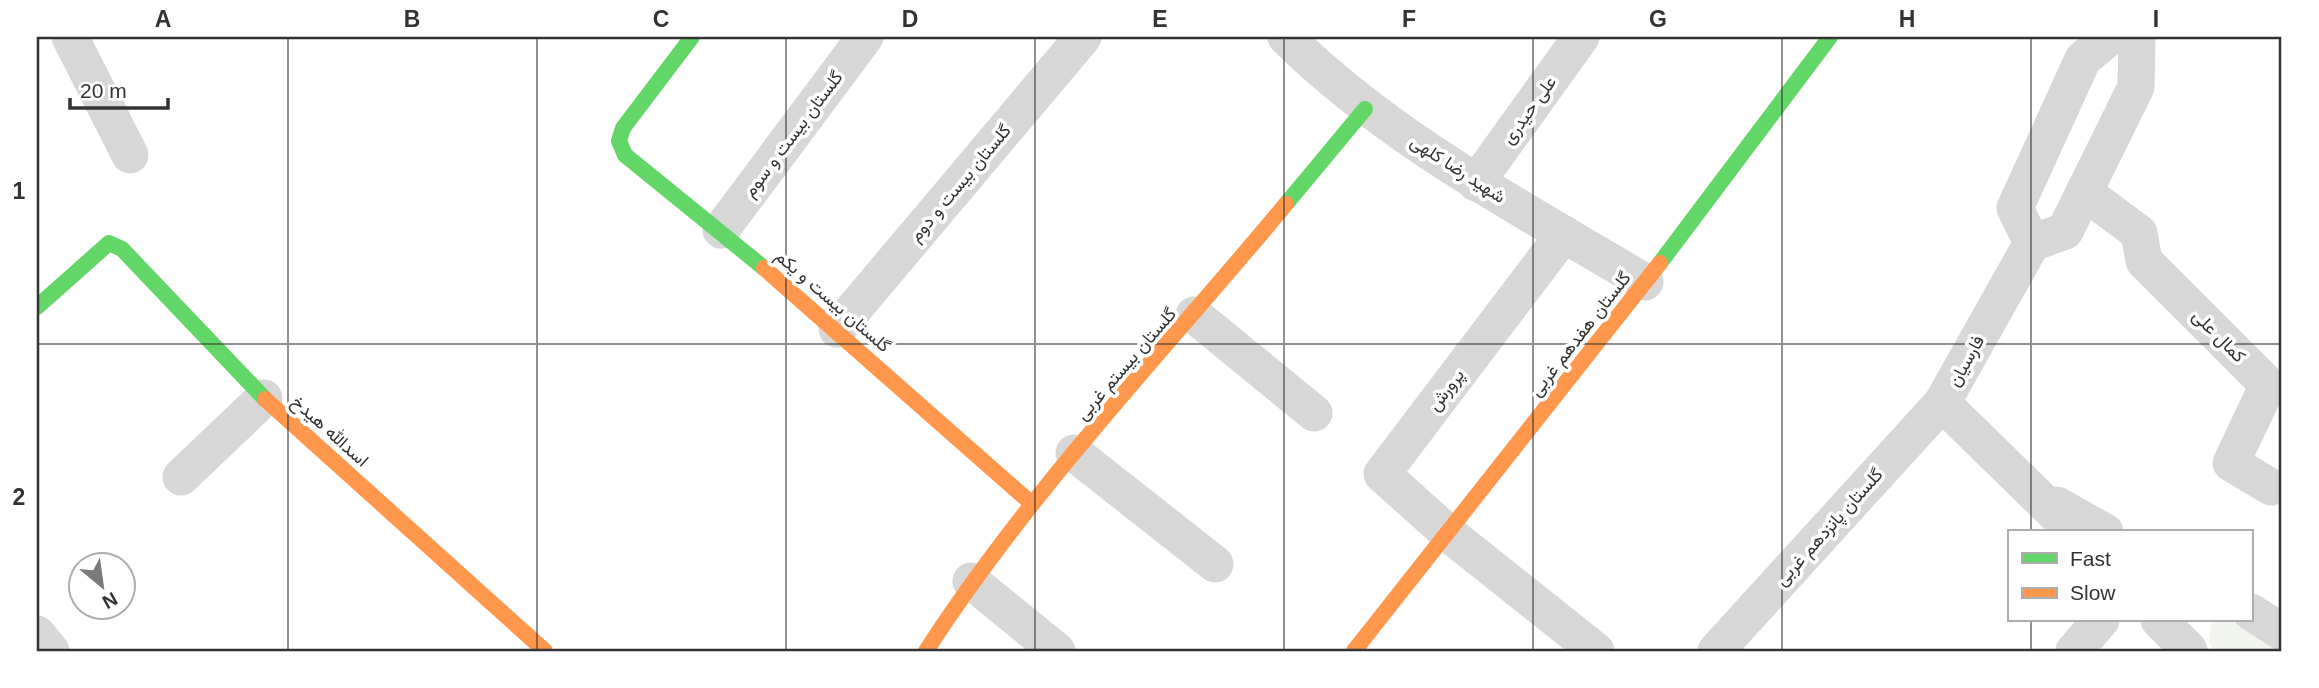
<svg xmlns="http://www.w3.org/2000/svg" width="2319" height="688" font-family="Arial,Vazirmatn,sans-serif">
	<style>
		.green { fill: #f1f5ed }
		.lines { fill: none; stroke-linecap: round; stroke-linejoin: round }
		.street { stroke: #d7d7d7; stroke-width: 37 }
		.fast { stroke: #63d668; stroke-width: 16 }
		.slow { stroke: #ff974d; stroke-width: 16 }
		.grid { fill: none; stroke: #333; stroke-width: 2; stroke-opacity: 0.55 }
		.labels { text-anchor: middle; stroke-width: 7; stroke-linejoin: round; paint-order: stroke }
		.street-label { font-size: 18px; fill: #333; stroke: #fff }
		.neatline { fill: none; stroke: #333; stroke-width: 2.5 }
		.grid-label { font-size: 23px; text-anchor: middle; font-weight: bold; fill: #333 }
	</style>
	<rect width="100%" height="100%" fill="#fff"/>
	<path class="green" d="M 2222,620 C 2241,620 2265,639 2280,651 L 2215,651 L 2209,643 L 2211,623 Z"/>
	<g class="lines">
		<g class="street">
			<path d="M 70,37 L 130,155"/>
			<path d="M 1286,37 C 1391,140 1519,207 1645,282"/>
			<path d="M 1476,183 L 1581,37"/>
			<path d="M 2084,192 L 2139,233 L 2144,261 L 2268,385 L 2231,463 L 2271,487"/>
			<path d="M 721,230 L 865,37"/>
			<path d="M 1564,234 L 1382,474 L 1449,534 L 1596,651"/>
			<path d="M 2032,243 L 2015,208 L 2083,59 L 2110,37"/>
			<path d="M 1194,315 L 1314,413"/>
			<path d="M 837,329 L 1083,37"/>
			<path d="M 1074,453 L 1215,564"/>
			<path d="M 181,477 L 264,398"/>
			<path d="M 2057,505 L 2105,532"/>
			<path d="M 2074,532 L 1942,403 L 2032,243 L 2065,231 L 2136,87 L 2137,37"/>
			<path d="M 971,581 L 1057,651"/>
			<path d="M 2251,612 L 2282,632"/>
			<path d="M 2159,620 L 2189,650"/>
			<path d="M 37,634 L 51,651"/>
			<path d="M 1716,651 L 1942,403"/>
			<path d="M 2074,651 L 2101,620"/>
		</g>
		<g class="fast">
			<path d="M 692,37 L 623,128 L 619,141 L 625,155 L 764,268"/>
			<path d="M 1286,204 L 1365,109"/>
			<path d="M 1660,263 L 1830,37"/>
			<path d="M 37,307 L 109,243 L 122,249 L 265,399"/>
		</g>
		<g class="slow">
			<path d="M 764,268 L 1031,503"/>
			<path d="M 265,399 L 545,651"/>
			<path d="M 926,651 C 1030,490 1164,351 1286,204"/>
			<path d="M 1354,651 L 1660,263"/>
		</g>
	</g>
	<path class="grid" d="M 288,37 L 288,651M 537,37 L 537,651M 786,37 L 786,651M 1035,37 L 1035,651M 1284,37 L 1284,651M 1533,37 L 1533,651M 1782,37 L 1782,651M 2031,37 L 2031,532M 37,344 L 2282,344M 2031,620 L 2031,651"/>
	<g class="labels">
		<g class="street-label">
			<text transform="translate(1529 110) rotate(-54)" y="6">علی حیدری</text>
			<text transform="translate(793 134) rotate(-53)" y="6">گلستان بیست و سوم</text>
			<text transform="translate(1458 169) rotate(33)" y="6">شهید رضا کلهی</text>
			<text transform="translate(960 183) rotate(-50)" y="6">گلستان بیست و دوم</text>
			<text transform="translate(833 301) rotate(41)" y="6">گلستان بیست و یکم</text>
			<text transform="translate(1580 334) rotate(-52)" y="6">گلستان هفدهم غربی</text>
			<text transform="translate(2219 336) rotate(45)" y="6">کمال علی</text>
			<text transform="translate(1966 361) rotate(-61)" y="6">فارسیان</text>
			<text transform="translate(1126 364) rotate(-49)" y="6">گلستان بیستم غربی</text>
			<text transform="translate(1446 390) rotate(-53)" y="6">پرورش</text>
			<text transform="translate(330 431) rotate(42)" y="6">اسدالله هیدخ</text>
			<text transform="translate(1829 527) rotate(-48)" y="6">گلستان پانزدهم غربی</text>
		</g>
	</g>
	<rect width="2319" height="688" fill="none" stroke="#ffffff" stroke-width="77"/>
	<rect x="2008" y="530" width="245" height="91" fill="#ffffff" stroke="#adadad" stroke-width="2"/>
	<rect x="2022" y="553" width="35" height="10" fill="#63d668" stroke="#adadad" stroke-width="2"/>
	<text x="2070" y="566" font-size="21" fill="#333333">Fast</text>
	<rect x="2022" y="588" width="35" height="10" fill="#ff974d" stroke="#adadad" stroke-width="2"/>
	<text x="2070" y="600" font-size="21" fill="#333333">Slow</text>
	<g transform="translate(102 586) rotate(151)"><circle r="33" fill="#ffffff" stroke="#adadad" stroke-width="2"/>
	<path d="M0-5L12 26L0 18L-12 26Z" fill="#7a7a7a"/>
	<text y="-10" font-size="19" font-weight="bold" text-anchor="middle" fill="#333333">N</text>
	</g>
	<path d="M70 98v10h98v-10" fill="none" stroke="#333333" stroke-width="3.5"/>
	<text x="80" y="98" font-size="21" fill="#333333" stroke="#ffffff" stroke-width="5" paint-order="stroke">20 m</text>
	<rect x="38" y="38" width="2242" height="612" class="neatline"/>
	<g class="grid-label">
		<text x="163" y="27">A</text>
		<text x="412" y="27">B</text>
		<text x="661" y="27">C</text>
		<text x="910" y="27">D</text>
		<text x="1160" y="27">E</text>
		<text x="1409" y="27">F</text>
		<text x="1658" y="27">G</text>
		<text x="1907" y="27">H</text>
		<text x="2156" y="27">I</text>
		<text x="19" y="199">1</text>
		<text x="19" y="505">2</text>
	</g>
</svg>
